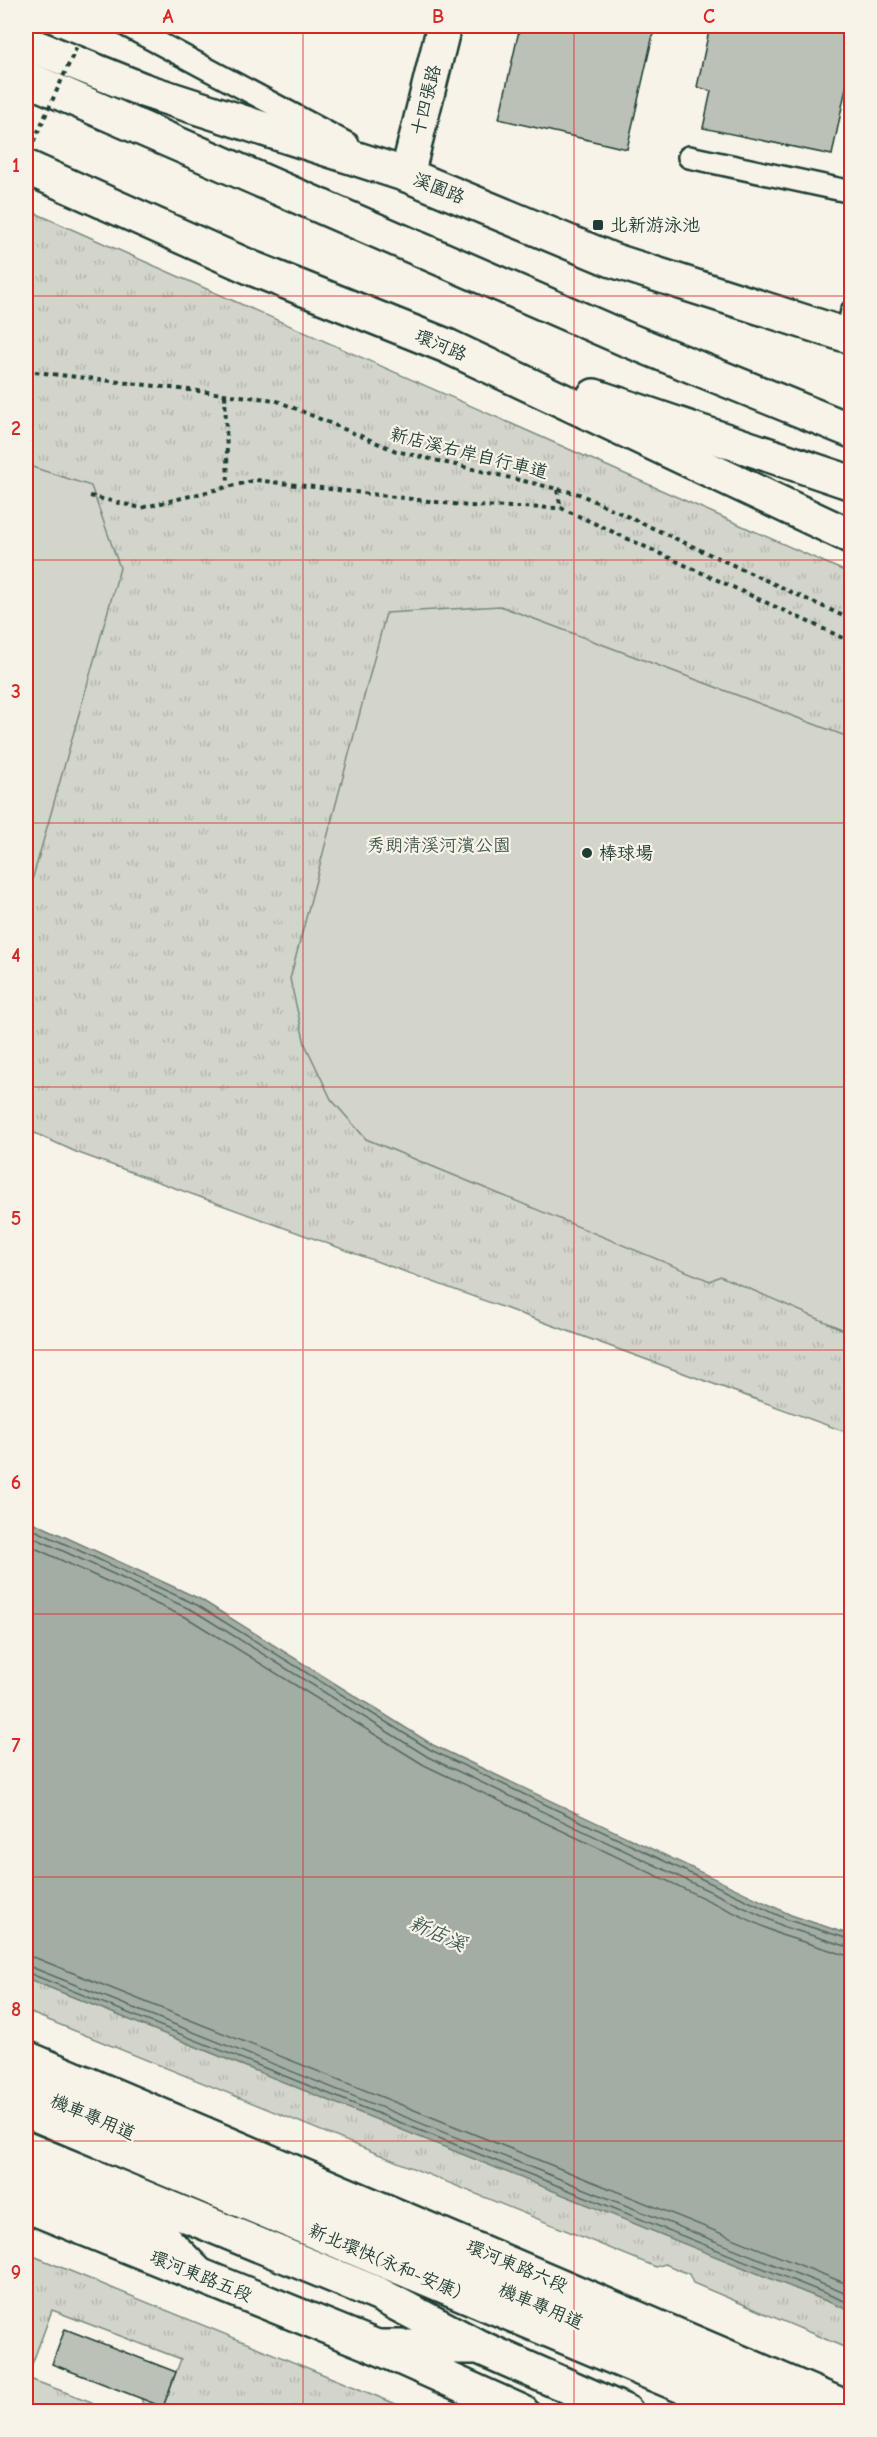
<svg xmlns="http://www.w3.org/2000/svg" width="877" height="2437" font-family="'Comic Neue','LXGW WenKai TC',sans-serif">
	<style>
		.grass { fill: url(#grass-tufts); stroke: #79897f; stroke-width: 1.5 }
		.pitch { fill: #d3d5ca; stroke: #79897f; stroke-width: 1.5 }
		.water { fill: #a4ada3; stroke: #6f8077; stroke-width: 1.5 }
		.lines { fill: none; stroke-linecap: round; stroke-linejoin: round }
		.shore { stroke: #546a60; stroke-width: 1.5 }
		.building { fill: #bbc1b6; stroke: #1f3d34; stroke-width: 1.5 }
		.service-casing { stroke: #1f3d34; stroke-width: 26 }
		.minor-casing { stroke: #1f3d34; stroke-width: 38 }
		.tertiary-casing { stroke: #1f3d34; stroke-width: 38 }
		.secondary-casing { stroke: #1f3d34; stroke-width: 38 }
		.trunk-casing { stroke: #1f3d34; stroke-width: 38 }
		.path { stroke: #1f3d34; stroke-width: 4; stroke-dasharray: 4.5 4.5; stroke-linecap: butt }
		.service { stroke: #f7f3e8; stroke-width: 21 }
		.minor { stroke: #f7f3e8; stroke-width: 33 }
		.tertiary { stroke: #f7f3e8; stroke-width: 33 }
		.secondary { stroke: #f7f3e8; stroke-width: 33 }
		.trunk { stroke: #f7f3e8; stroke-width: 33 }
		.path-bridge { stroke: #1f3d34; stroke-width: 4; stroke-dasharray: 4.5 4.5; stroke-linecap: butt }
		.grid { fill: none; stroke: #d62828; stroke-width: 1.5; stroke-opacity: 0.55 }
		.poi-dot { fill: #1f3d34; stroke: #f7f3e8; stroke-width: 2 }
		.labels { text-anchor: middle; stroke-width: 4.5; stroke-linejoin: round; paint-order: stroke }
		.street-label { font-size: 18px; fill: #1f3d34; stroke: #f7f3e8 }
		.poi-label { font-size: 18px; fill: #1f3d34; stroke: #f7f3e8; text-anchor: start }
		.park-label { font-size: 18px; fill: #435b52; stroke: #f7f3e8 }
		.water-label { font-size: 20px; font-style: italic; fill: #405950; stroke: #f7f3e8 }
		.neatline { fill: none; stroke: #d62828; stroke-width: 2 }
		.grid-label { font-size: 20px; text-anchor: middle; font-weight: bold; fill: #d62828 }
	</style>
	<defs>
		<pattern id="grass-tufts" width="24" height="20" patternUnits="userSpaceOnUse" patternTransform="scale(1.5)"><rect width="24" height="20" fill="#d3d5ca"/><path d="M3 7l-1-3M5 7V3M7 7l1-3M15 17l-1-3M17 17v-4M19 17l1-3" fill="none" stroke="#b5b8ae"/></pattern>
	</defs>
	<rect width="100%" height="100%" fill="#f7f3e8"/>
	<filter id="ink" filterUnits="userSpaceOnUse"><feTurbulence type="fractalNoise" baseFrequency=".0167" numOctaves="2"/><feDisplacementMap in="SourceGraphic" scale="12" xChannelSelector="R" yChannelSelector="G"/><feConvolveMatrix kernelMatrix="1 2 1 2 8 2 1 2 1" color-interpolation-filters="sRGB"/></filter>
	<g filter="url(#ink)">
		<g class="grass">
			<path d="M 26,209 L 851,574 L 851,1434 L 76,1152 L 26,1129 Z"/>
			<path d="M 26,1978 L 851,2311 L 851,2350 L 693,2283 L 689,2274 L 665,2264 L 656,2267 L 26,2011 Z"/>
			<path d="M 26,2253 L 413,2411 L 145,2411 L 141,2398 L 163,2407 L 181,2359 L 52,2310 L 27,2378 L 92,2402 L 98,2411 L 26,2411 Z"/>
		</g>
		<g class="pitch">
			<path d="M 26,465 L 91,486 L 120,568 L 26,902 Z"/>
			<path d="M 500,606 L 851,738 L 851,1333 L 720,1276 L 710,1281 L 366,1139 L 331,1099 L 305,1044 L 290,979 L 386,613 Z"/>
		</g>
		<path class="water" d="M 26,1519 L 200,1599 L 433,1745 L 791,1915 L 851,1935 L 851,2311 L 26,1978 Z"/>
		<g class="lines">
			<g class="shore">
				<path d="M 26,1526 L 197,1605 L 431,1750 L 788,1920 L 852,1940"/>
				<path d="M 26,1534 L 194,1611 L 428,1757 L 785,1927 L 852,1948"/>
				<path d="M 26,1544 L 189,1619 L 424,1765 L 781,1935 L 852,1957"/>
				<path d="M 26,1956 L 36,1958 L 852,2286"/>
				<path d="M 26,1965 L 852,2296"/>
				<path d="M 26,1972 L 852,2304"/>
			</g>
		</g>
		<g class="building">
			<path d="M 520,26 L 655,26 L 627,149 L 499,119 Z"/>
			<path d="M 710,26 L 852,26 L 852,59 L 832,155 L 703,128 L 711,91 L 697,87 Z"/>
			<path d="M 65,2329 L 176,2372 L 163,2407 L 52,2364 Z"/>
		</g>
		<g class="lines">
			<defs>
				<g id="service">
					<path d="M 127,26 L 348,144"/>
					<path d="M 689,157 L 852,192"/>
					<path d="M 847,335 L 852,311"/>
				</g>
				<g id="minor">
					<path d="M 407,175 L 444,26"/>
					<path d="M 26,2088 L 790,2412"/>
					<path d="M 26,2174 L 143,2218 L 198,2274"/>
				</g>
				<path id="tertiary" d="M 26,43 L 143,90 L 407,175 L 612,260 L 852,337"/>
				<g id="secondary">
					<path d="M 26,2058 L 852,2410"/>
					<path d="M 26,2205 L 377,2347 L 522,2412"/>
				</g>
				<g id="trunk">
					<path d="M 26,78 L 628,340 L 852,431"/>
					<path d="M 26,167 L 254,269 L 447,346 L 852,537"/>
					<path d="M 594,396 L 852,483"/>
					<path d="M 26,2110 L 744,2412"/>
					<path d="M 26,2149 L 378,2294 L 479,2347 L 626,2412"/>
					<path d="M 377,2347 L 474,2347"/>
				</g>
			</defs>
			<use href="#service" class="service-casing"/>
			<use href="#minor" class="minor-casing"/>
			<use href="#tertiary" class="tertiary-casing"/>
			<use href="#secondary" class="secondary-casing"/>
			<use href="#trunk" class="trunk-casing"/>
			<g class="path">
				<path d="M 26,371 L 275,400 L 396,451 L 579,494 L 852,620"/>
				<path d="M 225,395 L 228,485"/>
				<path d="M 557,490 L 561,508"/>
				<path d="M 90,496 L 141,508 L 256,480 L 469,506 L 561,508 L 852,642"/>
			</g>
			<use href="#service" class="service"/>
			<use href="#minor" class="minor"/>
			<use href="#tertiary" class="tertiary"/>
			<use href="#secondary" class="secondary"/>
			<use href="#trunk" class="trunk"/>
			<path class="path-bridge" d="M 26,158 L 78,44"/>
		</g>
	</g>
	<path class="grid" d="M 303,26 L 303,2412M 574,26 L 574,2412M 26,296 L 852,296M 26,560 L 852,560M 26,823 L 852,823M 26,1087 L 852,1087M 26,1350 L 852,1350M 26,1614 L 852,1614M 26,1877 L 852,1877M 26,2141 L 852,2141"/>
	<g class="poi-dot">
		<rect x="592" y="219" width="12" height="12" rx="3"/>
		<circle cx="587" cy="853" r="6"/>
	</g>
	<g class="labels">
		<g class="street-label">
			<text transform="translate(426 100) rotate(-76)" y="6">十四張路</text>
			<text transform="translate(439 188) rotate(22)" y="6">溪園路</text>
			<text transform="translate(441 345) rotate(23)" y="6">環河路</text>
			<text transform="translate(469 453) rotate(14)" y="6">新店溪右岸自行車道</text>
			<text transform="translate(93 2117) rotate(23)" y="6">機車專用道</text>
			<text transform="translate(385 2261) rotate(23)" y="6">新北環快(永和-安康)</text>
			<text transform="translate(517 2266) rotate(23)" y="6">環河東路六段</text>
			<text transform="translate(201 2276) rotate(22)" y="6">環河東路五段</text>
			<text transform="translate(541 2306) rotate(23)" y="6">機車專用道</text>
		</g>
		<g class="poi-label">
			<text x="610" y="231">北新游泳池</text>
			<text x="599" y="859">棒球場</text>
		</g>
		<g class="park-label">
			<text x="439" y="851">秀朗清溪河濱公園</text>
		</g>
		<g class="water-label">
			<text transform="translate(438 1933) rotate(24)" y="7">新店溪</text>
		</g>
	</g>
	<rect width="877" height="2437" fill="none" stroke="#f7f3e8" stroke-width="66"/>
	<rect x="33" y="33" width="811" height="2371" class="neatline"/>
	<g class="grid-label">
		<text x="168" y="23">A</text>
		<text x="438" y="23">B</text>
		<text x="709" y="23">C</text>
		<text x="16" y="172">1</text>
		<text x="16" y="435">2</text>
		<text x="16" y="698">3</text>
		<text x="16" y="962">4</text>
		<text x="16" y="1225">5</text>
		<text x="16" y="1489">6</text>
		<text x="16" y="1752">7</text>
		<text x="16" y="2016">8</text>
		<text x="16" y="2279">9</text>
	</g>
</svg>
